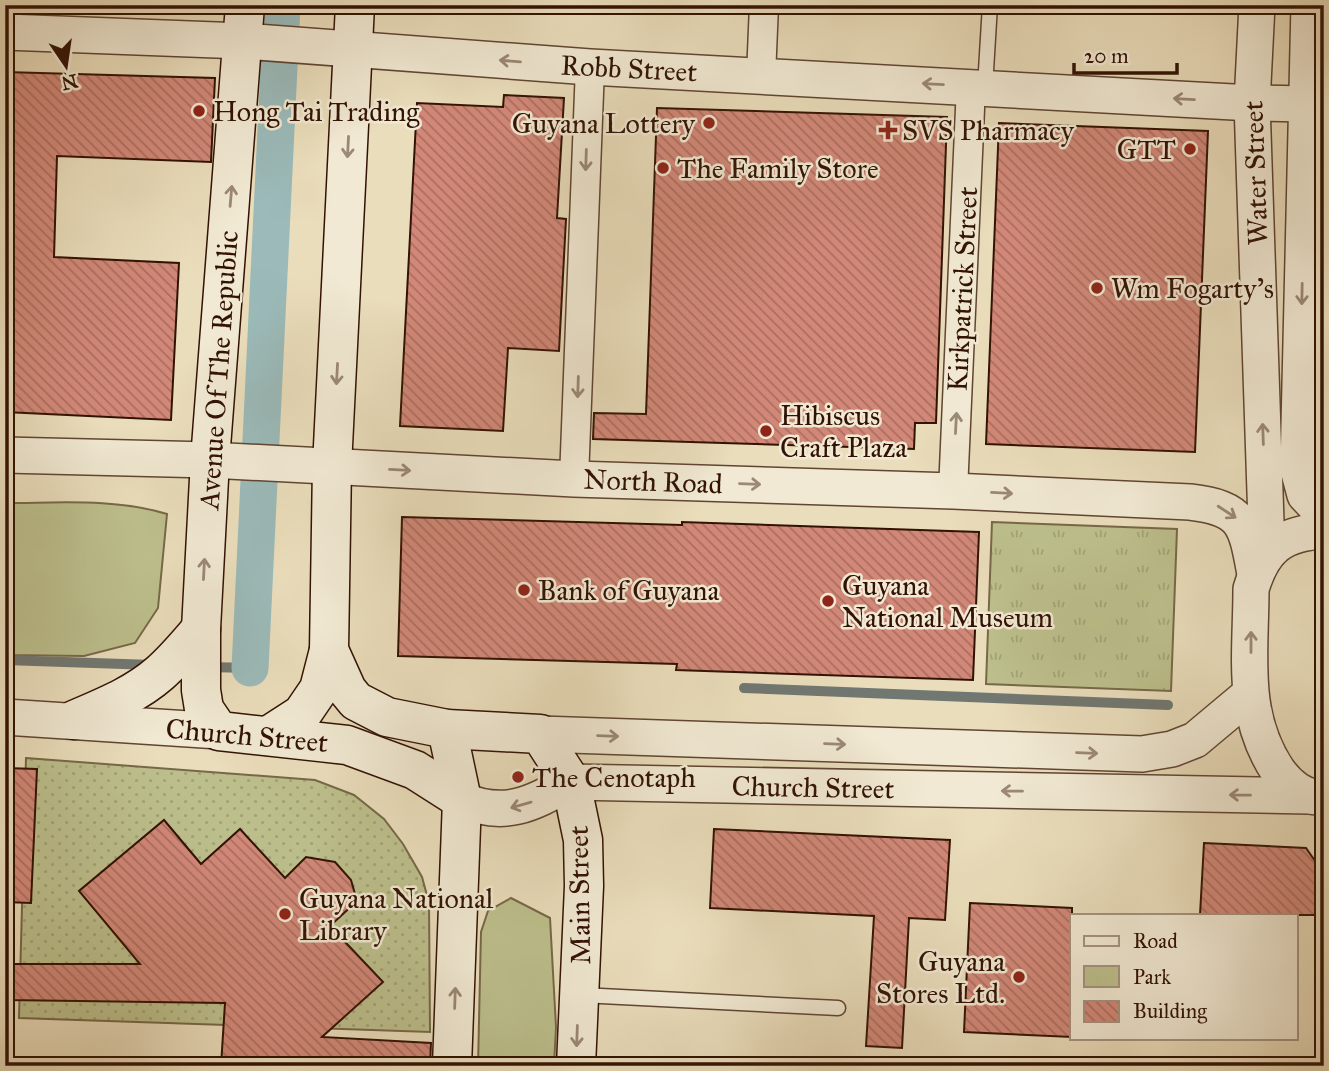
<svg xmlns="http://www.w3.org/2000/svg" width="1329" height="1071" font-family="'IM FELL Great Primer',serif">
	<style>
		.grass { fill: url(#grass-tufts); stroke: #776848; stroke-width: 2 }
		.park { fill: #bcbf8c; stroke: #776848; stroke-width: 2 }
		.garden { fill: url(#garden-dots); stroke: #776848; stroke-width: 2 }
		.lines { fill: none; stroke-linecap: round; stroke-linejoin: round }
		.stream { stroke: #717771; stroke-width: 10 }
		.canal { stroke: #9bbab9; stroke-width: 37 }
		.building { fill: url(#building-back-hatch); stroke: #321204; stroke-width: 2 }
		.service-casing { stroke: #604532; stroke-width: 17 }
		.minor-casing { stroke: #604532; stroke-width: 31 }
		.tertiary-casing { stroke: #604532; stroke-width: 38 }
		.secondary-casing { stroke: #321204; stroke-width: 41 }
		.service { stroke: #f1e9d3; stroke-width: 14 }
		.minor { stroke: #f1e9d3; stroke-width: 28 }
		.tertiary { stroke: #f1e9d3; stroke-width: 35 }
		.secondary { stroke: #f1e9d3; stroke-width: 38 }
		.oneway { stroke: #9b8876 }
		.poi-dot { fill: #8f2418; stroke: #f1e9d3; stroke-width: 2.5 }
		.labels { text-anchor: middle; stroke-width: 5; stroke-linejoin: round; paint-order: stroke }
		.street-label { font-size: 28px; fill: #321204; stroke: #f1e9d3 }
		.poi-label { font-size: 28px; fill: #321204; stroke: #f1e9d3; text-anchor: start }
	</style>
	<defs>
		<pattern id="grass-tufts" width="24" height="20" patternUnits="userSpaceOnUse" patternTransform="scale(1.75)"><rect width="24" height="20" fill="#bcbf8c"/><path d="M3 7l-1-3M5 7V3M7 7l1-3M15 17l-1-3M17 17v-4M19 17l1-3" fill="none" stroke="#a2a377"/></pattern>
		<pattern id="garden-dots" width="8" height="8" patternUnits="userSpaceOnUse" patternTransform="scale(1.75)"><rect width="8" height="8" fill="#bcbf8c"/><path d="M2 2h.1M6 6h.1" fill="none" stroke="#a2a377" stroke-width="1.8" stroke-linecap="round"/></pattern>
		<pattern id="building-back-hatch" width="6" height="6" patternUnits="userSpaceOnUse" patternTransform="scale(1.75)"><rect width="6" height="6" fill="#d28878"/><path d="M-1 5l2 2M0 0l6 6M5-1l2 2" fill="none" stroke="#ab6e60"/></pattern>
	</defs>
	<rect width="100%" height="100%" fill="#eaddbb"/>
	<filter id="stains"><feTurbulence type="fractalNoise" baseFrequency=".00286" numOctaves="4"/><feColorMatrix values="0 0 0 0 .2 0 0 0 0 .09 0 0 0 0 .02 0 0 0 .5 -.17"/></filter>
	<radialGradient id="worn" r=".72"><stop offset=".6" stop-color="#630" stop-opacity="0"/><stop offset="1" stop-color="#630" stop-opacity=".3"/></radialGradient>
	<path class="grass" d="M 992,522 L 1177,529 L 1171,691 L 986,684 Z"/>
	<g class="park">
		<path d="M 5,503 C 59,503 115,498 167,514 L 158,608 L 135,643 L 84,656 L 5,655 Z"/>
		<path d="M 511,898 L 550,918 L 556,1027 L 554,1066 L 478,1066 L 481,932 L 488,911 Z"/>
	</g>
	<path class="garden" d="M 26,758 L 315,780 L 354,795 L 384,819 L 403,844 L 422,877 L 429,903 L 430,1032 L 19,1018 Z"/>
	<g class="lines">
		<g class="stream">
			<path d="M 5,660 L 153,665"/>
			<path d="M 208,667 L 250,668"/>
			<path d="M 744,688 L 1168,705"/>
		</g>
		<path class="canal" d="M 250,668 L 282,5"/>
	</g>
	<g class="building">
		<path d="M 5,72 L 215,78 L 211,162 L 57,156 L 54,257 L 179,263 L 171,420 L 5,412 Z"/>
		<path d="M 504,95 L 564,98 L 557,218 L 566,219 L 559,351 L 508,348 L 503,431 L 400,426 L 417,103 L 503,107 Z"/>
		<path d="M 657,108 L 947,117 L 936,423 L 915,423 L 914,449 L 593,439 L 594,413 L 646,414 Z"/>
		<path d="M 999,123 L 1208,131 L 1195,452 L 986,444 Z"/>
		<path d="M 402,517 L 682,525 L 682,522 L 979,532 L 973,680 L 676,670 L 677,664 L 398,656 Z"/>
		<path d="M 5,768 L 37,769 L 31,903 L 5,902 Z"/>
		<path d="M 164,820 L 201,864 L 240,829 L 285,878 L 306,857 L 335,862 L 351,880 L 357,901 L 330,926 L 383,982 L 322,1037 L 431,1043 L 430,1066 L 221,1066 L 225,1003 L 5,1000 L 5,964 L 140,964 L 79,891 Z"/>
		<path d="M 714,829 L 950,840 L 945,920 L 909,918 L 902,1048 L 866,1046 L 874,916 L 710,908 Z"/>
		<path d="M 1204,843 L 1306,848 L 1320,868 L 1318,915 L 1200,915 Z"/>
		<path d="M 970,903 L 1072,908 L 1072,1037 L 964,1032 Z"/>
	</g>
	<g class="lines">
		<defs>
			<g id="service">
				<path d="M 985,87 L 990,5"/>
				<path d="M 581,995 L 838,1008"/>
			</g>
			<g id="minor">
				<path d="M 761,76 L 764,5"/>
				<path d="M 574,479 L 590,67"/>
				<path d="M 953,491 L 971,86"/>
			</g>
			<g id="tertiary">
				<path d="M 1257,5 L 1252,103 L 1267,552"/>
				<path d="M 1309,5 L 1298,469 L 1305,495 L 1324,515"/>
				<path d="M 5,32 L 243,41 L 590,67 L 1252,103 L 1306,104"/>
				<path d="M 5,455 L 210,460 L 574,479 L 953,491 L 1190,502 C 1244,508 1246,525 1255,574"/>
				<path d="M 5,717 L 219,731"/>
				<path d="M 540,734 L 1142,754 L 1172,749 L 1195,740 L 1250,694"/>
				<path d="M 1317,797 C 1301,796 1287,783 1278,771 C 1240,714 1251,654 1251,589 C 1263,549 1281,533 1324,531"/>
				<path d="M 462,800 C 506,819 533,803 571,782 L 1308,796"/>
			</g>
			<g id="secondary">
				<path d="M 245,5 L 210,460 L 201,629 L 201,690 L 204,709 L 219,731 L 347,745 L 415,770 L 462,800"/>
				<path d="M 355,5 L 332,466 L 329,650 L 347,690 L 356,701 L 387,717 L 447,729 L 540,734 L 571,782 L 583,840 L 584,886 L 576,1066"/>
				<path d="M 74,720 C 104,707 135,695 160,673 C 175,660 188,644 201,629"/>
				<path d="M 447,729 L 462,800 L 452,1066"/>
				<path d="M 268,736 L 302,714 L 319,689 L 329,650"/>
			</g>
		</defs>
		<use href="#service" class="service-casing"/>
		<use href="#minor" class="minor-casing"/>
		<use href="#tertiary" class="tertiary-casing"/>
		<use href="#secondary" class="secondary-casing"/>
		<use href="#service" class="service"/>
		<use href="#minor" class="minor"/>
		<use href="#tertiary" class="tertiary"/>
		<use href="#secondary" class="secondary"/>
	</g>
	<defs><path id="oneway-shaft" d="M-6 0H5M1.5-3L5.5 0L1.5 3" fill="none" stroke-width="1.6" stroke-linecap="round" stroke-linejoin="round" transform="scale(1.75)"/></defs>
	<g class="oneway">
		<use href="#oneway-shaft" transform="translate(510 61) rotate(-175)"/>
		<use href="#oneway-shaft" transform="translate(933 84) rotate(-177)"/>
		<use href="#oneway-shaft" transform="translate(1184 99) rotate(-177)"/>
		<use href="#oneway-shaft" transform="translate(348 147) rotate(93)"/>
		<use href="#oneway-shaft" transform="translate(586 160) rotate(92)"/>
		<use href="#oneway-shaft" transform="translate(231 196) rotate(-85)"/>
		<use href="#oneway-shaft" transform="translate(1302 294) rotate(91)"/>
		<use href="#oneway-shaft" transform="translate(337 374) rotate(93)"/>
		<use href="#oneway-shaft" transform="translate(578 387) rotate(92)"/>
		<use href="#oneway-shaft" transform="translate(956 423) rotate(-87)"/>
		<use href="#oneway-shaft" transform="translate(1263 434) rotate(-92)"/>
		<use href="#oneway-shaft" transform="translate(400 470) rotate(3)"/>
		<use href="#oneway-shaft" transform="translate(750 484) rotate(2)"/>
		<use href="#oneway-shaft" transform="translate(1002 493) rotate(3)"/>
		<use href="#oneway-shaft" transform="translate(1227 512) rotate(33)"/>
		<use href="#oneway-shaft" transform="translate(204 569) rotate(-87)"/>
		<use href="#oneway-shaft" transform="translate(1251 642) rotate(-90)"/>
		<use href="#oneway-shaft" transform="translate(608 736) rotate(2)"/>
		<use href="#oneway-shaft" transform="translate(835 744) rotate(2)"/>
		<use href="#oneway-shaft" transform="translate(1087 753) rotate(2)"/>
		<use href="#oneway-shaft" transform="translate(1012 791) rotate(-179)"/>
		<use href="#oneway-shaft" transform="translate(1240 795) rotate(-179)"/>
		<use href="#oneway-shaft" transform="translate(521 805) rotate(164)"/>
		<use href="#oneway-shaft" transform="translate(455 998) rotate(-88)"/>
		<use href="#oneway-shaft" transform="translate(577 1036) rotate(92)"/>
	</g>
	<g class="poi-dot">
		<circle cx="199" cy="111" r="7"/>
		<circle cx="709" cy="123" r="7"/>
		<path d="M884.5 119.5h7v7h7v7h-7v7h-7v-7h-7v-7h7z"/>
		<circle cx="1190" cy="149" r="7"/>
		<circle cx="663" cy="168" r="7"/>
		<circle cx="1097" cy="288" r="7"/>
		<circle cx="766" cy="431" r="7"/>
		<circle cx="524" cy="590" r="7"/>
		<circle cx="828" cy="601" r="7"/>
		<circle cx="518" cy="777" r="7"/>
		<circle cx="285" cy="914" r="7"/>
		<circle cx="1019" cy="977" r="7"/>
	</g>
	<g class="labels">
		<g class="street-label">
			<text transform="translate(629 68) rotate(3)" y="10">Robb Street</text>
			<text transform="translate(1255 173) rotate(-92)" y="10">Water Street</text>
			<text transform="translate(962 289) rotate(-87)" y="10">Kirkpatrick Street</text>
			<text transform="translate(218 370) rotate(-86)" y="10">Avenue Of The Republic</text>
			<text transform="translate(653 481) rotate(2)" y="10">North Road</text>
			<text transform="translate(247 735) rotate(5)" y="10">Church Street</text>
			<text transform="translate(813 787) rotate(1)" y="10">Church Street</text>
			<text transform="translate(579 895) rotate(-91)" y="10">Main Street</text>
		</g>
		<g class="poi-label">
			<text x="213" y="121">Hong Tai Trading</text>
			<text x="695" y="133" text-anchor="end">Guyana Lottery</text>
			<text x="902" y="140">SVS Pharmacy</text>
			<text x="1176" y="159" text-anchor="end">GTT</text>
			<text x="677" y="178">The Family Store</text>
			<text x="1111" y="298">Wm Fogarty's</text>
			<text x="780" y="425">Hibiscus<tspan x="780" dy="32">Craft Plaza</tspan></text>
			<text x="842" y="595">Guyana<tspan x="842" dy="32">National Museum</tspan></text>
			<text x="538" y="600">Bank of Guyana</text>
			<text x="532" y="787">The Cenotaph</text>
			<text x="299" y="908">Guyana National<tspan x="299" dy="32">Library</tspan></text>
			<text x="1005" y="971" text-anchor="end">Guyana<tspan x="1005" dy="32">Stores Ltd.</tspan></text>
		</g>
	</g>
	<rect width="1329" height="1071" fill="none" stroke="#eaddbb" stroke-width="28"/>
	<rect x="7" y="7" width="1315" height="1057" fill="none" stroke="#321204" stroke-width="3.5"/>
	<rect x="14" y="14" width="1301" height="1043" fill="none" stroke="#321204" stroke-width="2"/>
	<rect x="1070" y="914" width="228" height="126" fill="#f1e9d3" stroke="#a59380" stroke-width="2"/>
	<rect x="1084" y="936" width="35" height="10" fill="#f1e9d3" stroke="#a59380" stroke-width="2"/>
	<text x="1133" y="948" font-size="21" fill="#321204">Road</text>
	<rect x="1084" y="966" width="35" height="21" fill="#bcbf8c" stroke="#a59380" stroke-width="2"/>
	<text x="1133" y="984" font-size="21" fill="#321204">Park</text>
	<rect x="1084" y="1001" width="35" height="21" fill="url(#building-back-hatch)" stroke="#a59380" stroke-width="2"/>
	<text x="1133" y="1018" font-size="21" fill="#321204">Building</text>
	<g transform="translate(66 66) rotate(167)" stroke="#f1e9d3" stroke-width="5" paint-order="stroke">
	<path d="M0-5L12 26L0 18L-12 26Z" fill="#321204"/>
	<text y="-10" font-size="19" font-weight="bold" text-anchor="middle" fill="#321204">N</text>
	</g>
	<path d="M1074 63v10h103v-10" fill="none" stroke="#321204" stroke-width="3.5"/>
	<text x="1084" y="63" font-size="21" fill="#321204" stroke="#f1e9d3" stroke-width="5" paint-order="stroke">20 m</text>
	<rect width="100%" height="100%" filter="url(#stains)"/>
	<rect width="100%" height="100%" fill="url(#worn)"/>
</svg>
